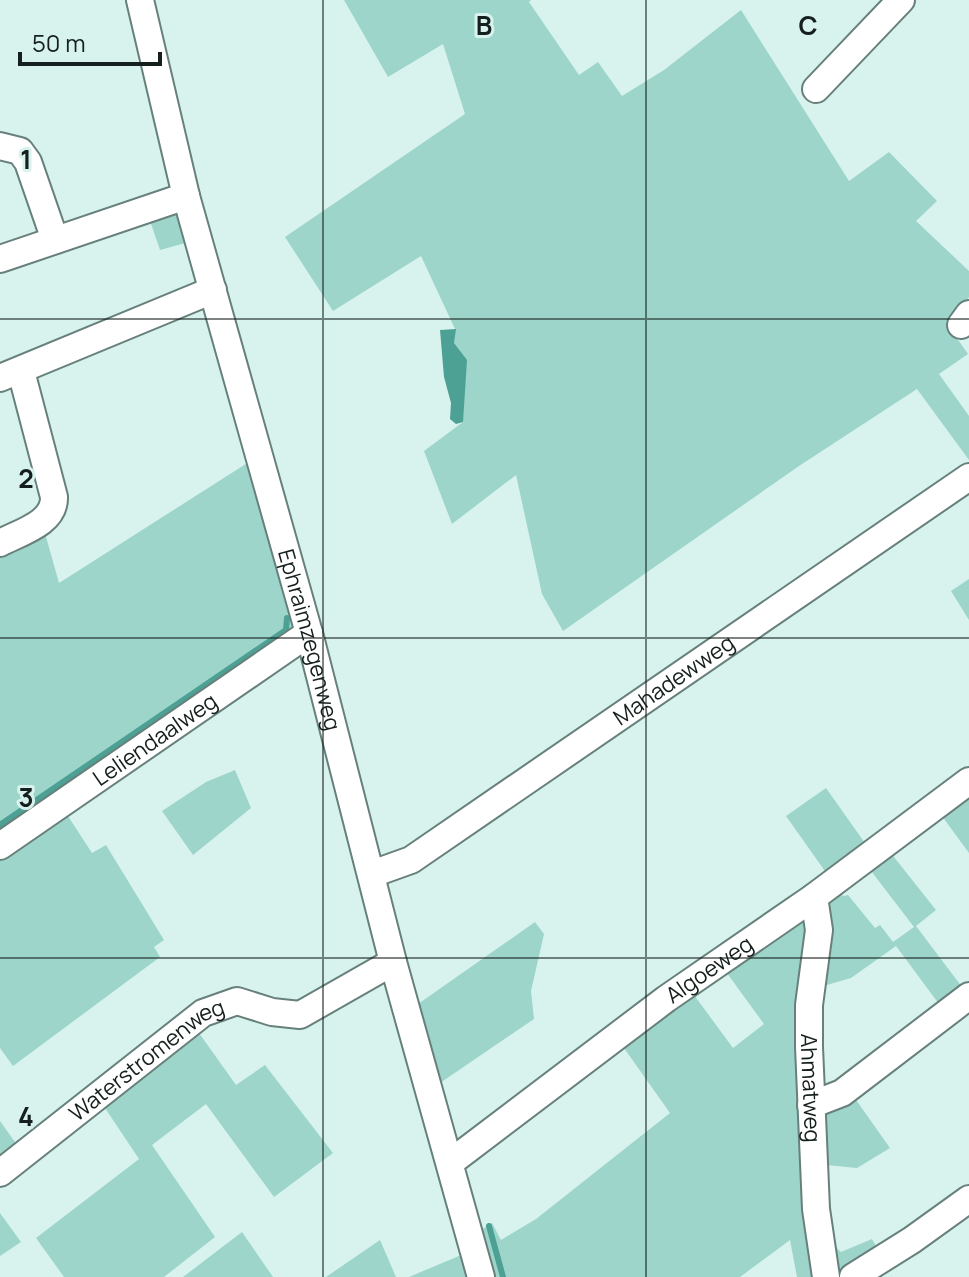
<svg xmlns="http://www.w3.org/2000/svg" width="969" height="1277" font-family="Manrope,sans-serif">
	<style>
		.green { fill: #9dd5cb }
		.water { fill: #4da094 }
		.lines { fill: none; stroke-linecap: round; stroke-linejoin: round }
		.stream { stroke: #4da094; stroke-width: 6 }
		.minor-casing { stroke: #67807b; stroke-width: 30 }
		.minor { stroke: #fff; stroke-width: 26 }
		.grid { fill: none; stroke: #151f1d; stroke-width: 2; stroke-opacity: 0.55 }
		.labels { text-anchor: middle; stroke-width: 6; stroke-linejoin: round; paint-order: stroke }
		.street-label { font-size: 22px; fill: #151f1d; stroke: #d8f3ee }
		.grid-label { font-size: 26px; text-anchor: middle; font-weight: bold; fill: #151f1d; stroke: #d8f3ee; stroke-width: 6; stroke-linejoin: round; paint-order: stroke }
	</style>
	<rect width="100%" height="100%" fill="#d8f3ee"/>
	<g class="green">
		<path d="M 344,0 L 531,0 L 529,2 L 579,75 L 598,62 L 622,96 L 664,70 L 741,10 L 849,181 L 889,152 L 937,201 L 916,221 L 969,271 L 969,297 L 949,327 L 968,354 L 939,374 L 969,416 L 969,460 L 917,389 L 799,466 L 563,631 L 542,594 L 516,475 L 452,524 L 424,451 L 463,422 L 454,343 L 455,329 L 421,256 L 333,311 L 285,237 L 465,114 L 443,44 L 388,77 Z"/>
		<path d="M 178,204 L 189,242 L 160,250 L 147,212 Z"/>
		<path d="M 252,460 L 294,620 L 294,630 L 0,838 L 0,538 L 41,519 L 59,583 Z"/>
		<path d="M 969,579 L 969,620 L 951,591 Z"/>
		<path d="M 235,770 L 251,808 L 193,855 L 162,811 L 206,782 Z"/>
		<path d="M 969,783 L 969,853 L 936,808 Z"/>
		<path d="M 826,788 L 867,846 L 827,874 L 786,816 Z"/>
		<path d="M 64,810 L 92,853 L 106,845 L 164,940 L 154,947 L 160,957 L 13,1066 L 0,1048 L 0,853 Z"/>
		<path d="M 886,847 L 936,910 L 916,926 L 962,987 L 939,1004 L 896,946 L 851,978 L 813,989 L 822,904 L 837,888 L 843,896 L 848,895 L 875,928 L 880,925 L 893,942 L 914,927 L 865,863 Z"/>
		<path d="M 809,916 L 818,1277 L 797,1277 L 790,1240 L 740,1277 L 492,1277 L 481,1230 L 492,1223 L 501,1240 L 536,1219 L 670,1113 L 619,1041 L 694,995 L 733,1048 L 764,1024 L 721,965 Z"/>
		<path d="M 535,922 L 544,934 L 531,991 L 534,1019 L 440,1083 L 418,1004 Z"/>
		<path d="M 194,1026 L 236,1085 L 265,1065 L 333,1153 L 274,1197 L 206,1104 L 152,1145 L 215,1237 L 164,1277 L 64,1277 L 36,1238 L 139,1159 L 101,1102 Z"/>
		<path d="M 849,1090 L 890,1148 L 857,1168 L 826,1165 C 827,1185 824,1241 841,1252 L 872,1239 L 877,1248 L 843,1270 L 832,1270 L 821,1255 L 825,1100 Z"/>
		<path d="M 0,1121 L 20,1149 L 0,1164 Z"/>
		<path d="M 0,1213 L 21,1242 L 0,1256 Z"/>
		<path d="M 242,1232 L 273,1277 L 183,1277 Z"/>
		<path d="M 380,1240 L 396,1277 L 326,1277 Z"/>
		<path d="M 466,1253 L 473,1277 L 409,1277 Z"/>
	</g>
	<path class="water" d="M 456,329 L 454,343 L 467,360 L 463,422 L 456,424 L 450,419 L 451,403 L 444,377 L 440,330 Z"/>
	<g class="lines">
		<g class="stream">
			<path d="M 0,825 L 286,630 L 287,618"/>
			<path d="M 489,1226 L 503,1277"/>
		</g>
		<defs>
			<g id="minor">
				<path id="s1" d="M 140,0 L 186,196 L 309,633 L 393,962 L 481,1277"/>
				<path d="M 816,89 L 901,0"/>
				<path d="M 0,146 L 20,151 L 28,162 L 55,240"/>
				<path d="M 0,259 L 186,196"/>
				<path d="M 961,325 L 969,314"/>
				<path d="M 0,378 L 213,290"/>
				<path d="M 0,543 C 21,532 55,523 54,497 L 21,371"/>
				<path id="s2" d="M 0,846 L 309,633"/>
				<path id="s3" d="M 372,874 L 411,860 L 969,477"/>
				<path id="s4" d="M 814,897 L 819,930 L 809,1005 L 809,1047 L 816,1209 L 826,1277"/>
				<path d="M 811,1105 L 842,1093 L 969,996"/>
				<path id="s5" d="M 451,1162 L 666,999 L 814,897 L 969,781"/>
				<path id="s6" d="M 0,1173 L 203,1013 L 237,1001 L 272,1012 L 300,1015 L 393,962"/>
				<path d="M 853,1277 L 912,1240 L 969,1199"/>
			</g>
		</defs>
		<use href="#minor" class="minor-casing"/>
		<use href="#minor" class="minor"/>
	</g>
	<path class="grid" d="M 323,0 L 323,1277M 646,0 L 646,1277M 0,319 L 969,319M 0,638 L 969,638M 0,958 L 969,958"/>
	<g class="labels">
		<g class="street-label">
			<text dy="8" stroke="none"><textPath href="#s1" startOffset="662">Ephraimzegenweg</textPath></text>
			<text dy="8" stroke="none"><textPath href="#s3" startOffset="360">Mahadewweg</textPath></text>
			<text dy="8" stroke="none"><textPath href="#s2" startOffset="188">Leliendaalweg</textPath></text>
			<text dy="8" stroke="none"><textPath href="#s5" startOffset="322">Algoeweg</textPath></text>
			<text dy="8" stroke="none"><textPath href="#s6" startOffset="186">Waterstromenweg</textPath></text>
			<text dy="8" stroke="none"><textPath href="#s4" startOffset="192">Ahmatweg</textPath></text>
		</g>
	</g>
	<g class="grid-label">
		<text x="484" y="35">B</text>
		<text x="808" y="35">C</text>
		<text x="26" y="169">1</text>
		<text x="26" y="488">2</text>
		<text x="26" y="807">3</text>
		<text x="26" y="1126">4</text>
	</g>
	<path d="M20 52v12h140v-12" fill="none" stroke="#151f1d" stroke-width="4"/>
	<text x="32" y="52" font-size="24" fill="#151f1d" stroke="#d8f3ee" stroke-width="6" paint-order="stroke">50 m</text>
</svg>
